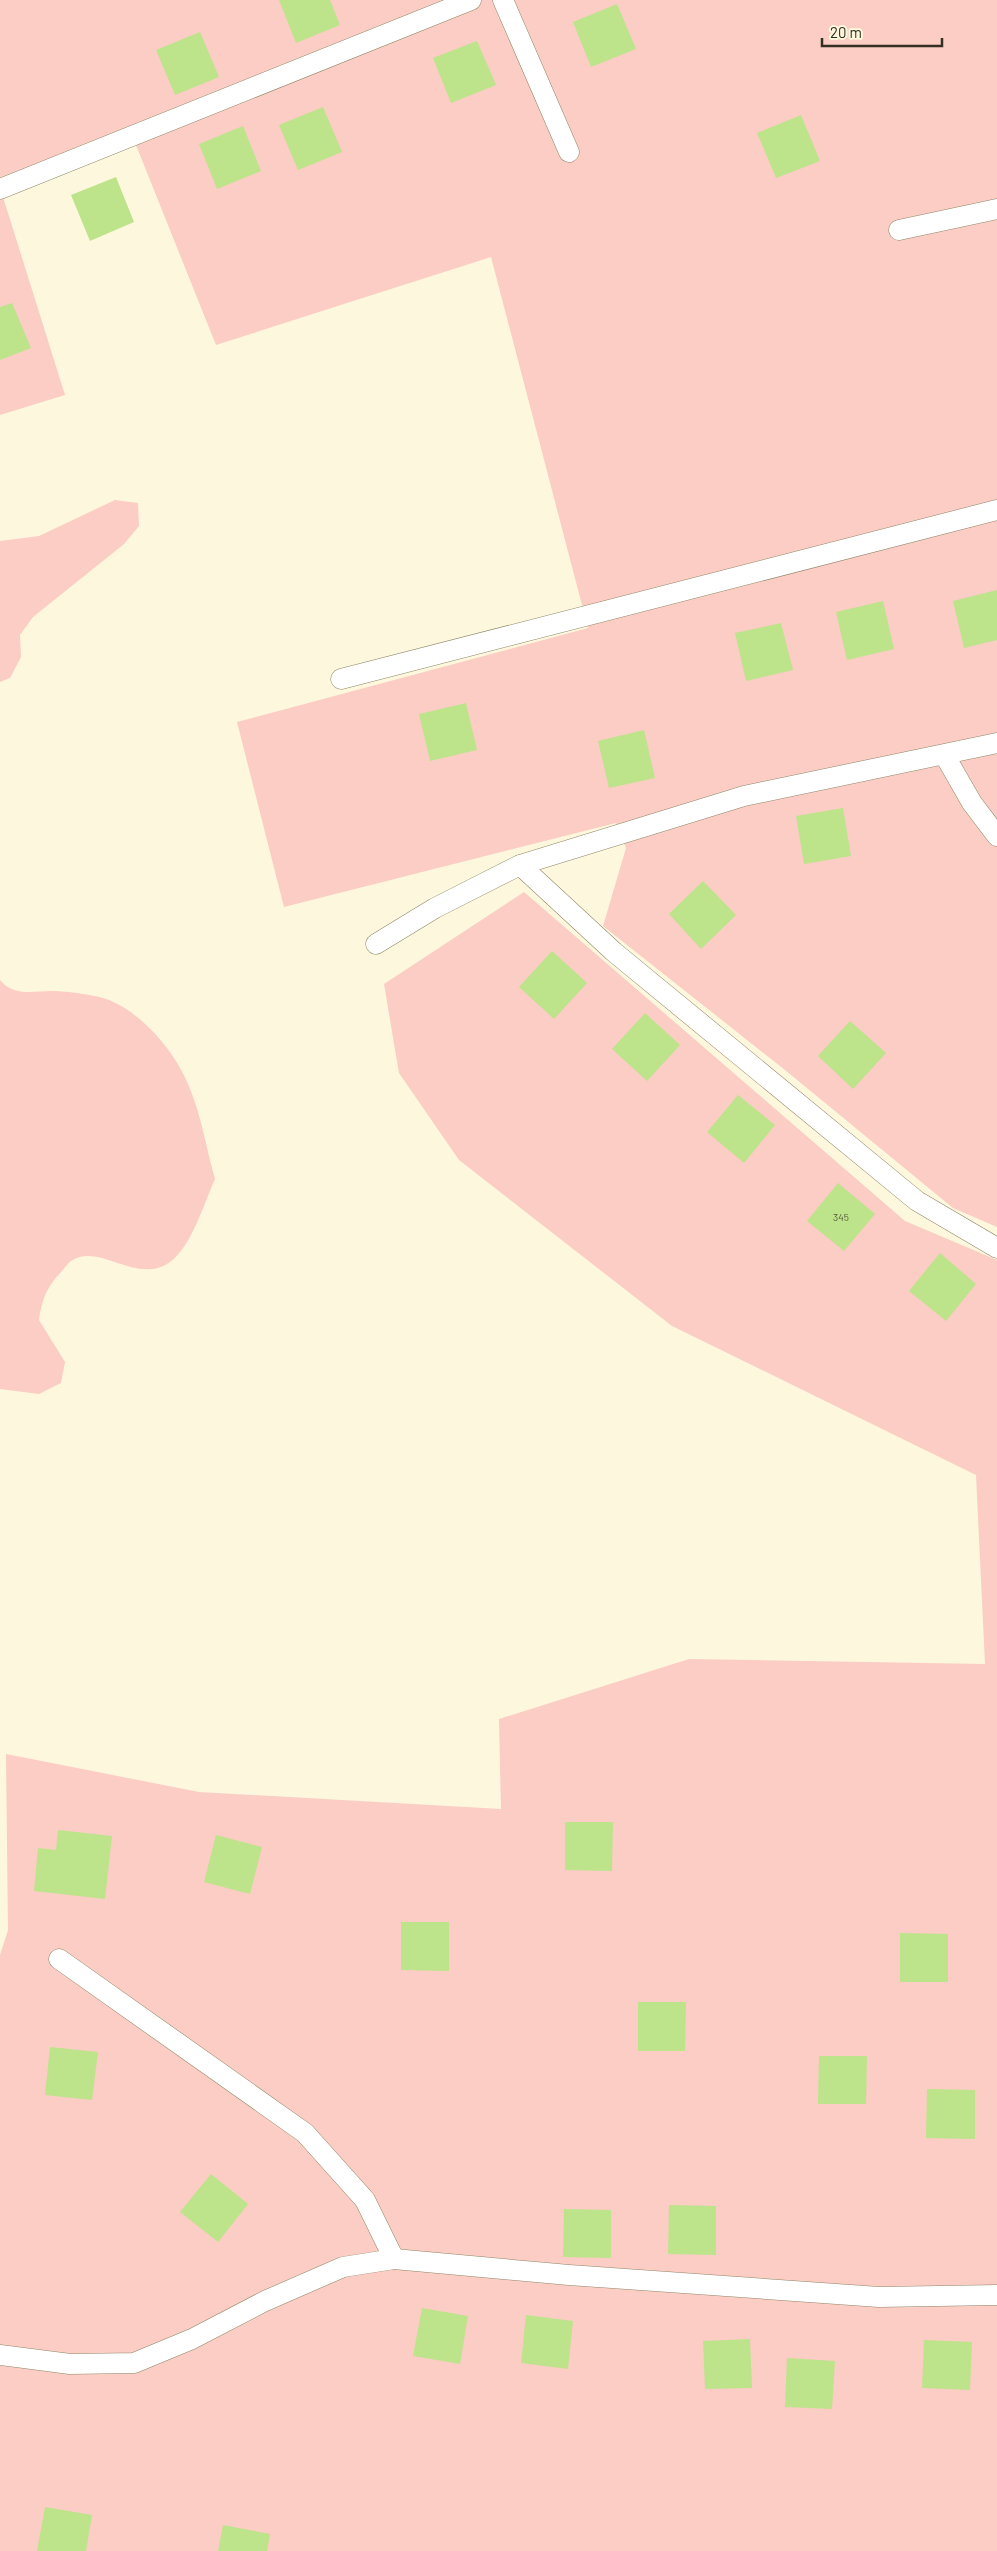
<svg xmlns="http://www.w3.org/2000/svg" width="997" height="2551" font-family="Barlow,sans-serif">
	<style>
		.green { fill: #fbcdc4 }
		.building { fill: #bde38b }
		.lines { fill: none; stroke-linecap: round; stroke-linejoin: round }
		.lane-casing { stroke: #8e8768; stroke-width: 21 }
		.lane { stroke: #fff; stroke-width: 20 }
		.labels { text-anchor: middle; stroke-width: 4; stroke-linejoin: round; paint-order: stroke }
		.number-label { font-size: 10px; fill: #565d3d }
	</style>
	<rect width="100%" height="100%" fill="#fdf7dd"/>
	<g class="green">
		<path d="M 0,0 L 997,0 L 997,1227 L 953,1208 L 785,1070 L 603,926 L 626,848 L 616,823 L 284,907 L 237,722 L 588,628 L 491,257 L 216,345 L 136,145 L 3,197 L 65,395 L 0,415 Z"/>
		<path d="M 115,500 L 138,503 L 139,526 L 124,544 L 33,617 L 20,635 L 21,657 L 10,678 L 0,682 L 0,541 L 39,536 Z"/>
		<path d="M 524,892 L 905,1221 L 997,1260 L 997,2551 L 0,2551 L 0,1955 L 8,1930 L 6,1754 L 199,1792 L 501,1809 L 499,1719 L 689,1659 L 985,1664 L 976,1475 L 672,1326 L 459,1160 L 399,1073 L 384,984 Z"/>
		<path d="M 0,980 C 14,997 33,991 53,991 C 65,991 97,995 109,1000 C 142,1013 175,1052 188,1084 C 201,1113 206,1148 215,1179 C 204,1203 192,1246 170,1262 C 136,1286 100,1242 71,1261 C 67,1264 64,1269 61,1272 C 46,1288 42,1300 39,1320 L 65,1362 L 61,1383 L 39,1394 L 0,1389 Z"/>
	</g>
	<g class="building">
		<path d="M 279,0 L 330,0 L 340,25 L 296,43 Z"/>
		<path d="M 617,4 L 636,49 L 591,67 L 573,22 Z"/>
		<path d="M 200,32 L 219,77 L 175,95 L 156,50 Z"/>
		<path d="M 477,41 L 496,85 L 451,103 L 433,58 Z"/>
		<path d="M 323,107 L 342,152 L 298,170 L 279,125 Z"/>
		<path d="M 801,115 L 820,161 L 776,178 L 757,133 Z"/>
		<path d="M 243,126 L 261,171 L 217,189 L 199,144 Z"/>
		<path d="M 116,177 L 134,222 L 90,241 L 71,195 Z"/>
		<path d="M 12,303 L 31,348 L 0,360 L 0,307 Z"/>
		<path d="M 997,590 L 997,640 L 964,648 L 953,601 Z"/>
		<path d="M 883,601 L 894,649 L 847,660 L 836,612 Z"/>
		<path d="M 781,623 L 793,670 L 746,681 L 735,633 Z"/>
		<path d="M 466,703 L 477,750 L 430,761 L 419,714 Z"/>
		<path d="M 644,730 L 655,778 L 609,788 L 598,741 Z"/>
		<path d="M 843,808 L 851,856 L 804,864 L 796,816 Z"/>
		<path d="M 703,881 L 736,915 L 701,949 L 669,914 Z"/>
		<path d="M 552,951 L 587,983 L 554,1019 L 519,987 Z"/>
		<path d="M 645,1013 L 680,1045 L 647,1081 L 612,1049 Z"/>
		<path d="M 850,1021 L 886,1053 L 853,1089 L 818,1056 Z"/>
		<path d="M 738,1095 L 775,1125 L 744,1163 L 707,1132 Z"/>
		<path d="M 838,1183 L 875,1214 L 844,1251 L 807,1221 Z"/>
		<path d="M 940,1253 L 976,1284 L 946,1321 L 909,1291 Z"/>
		<path d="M 565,1822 L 613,1822 L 612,1871 L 565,1870 Z"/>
		<path d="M 58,1830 L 112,1836 L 105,1899 L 34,1891 L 38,1848 L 56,1850 Z"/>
		<path d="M 216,1835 L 262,1847 L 250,1894 L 204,1882 Z"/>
		<path d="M 401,1922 L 449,1922 L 449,1971 L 401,1970 Z"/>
		<path d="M 900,1933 L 948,1934 L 948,1982 L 900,1982 Z"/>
		<path d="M 638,2002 L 686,2002 L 685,2051 L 638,2051 Z"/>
		<path d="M 50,2047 L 98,2052 L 92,2100 L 45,2095 Z"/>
		<path d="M 819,2056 L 867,2056 L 866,2104 L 818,2104 Z"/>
		<path d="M 927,2089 L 975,2090 L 975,2139 L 926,2138 Z"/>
		<path d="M 211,2174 L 248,2204 L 218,2242 L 180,2212 Z"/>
		<path d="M 669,2205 L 716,2206 L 716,2255 L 668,2254 Z"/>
		<path d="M 564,2209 L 611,2210 L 611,2258 L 563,2257 Z"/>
		<path d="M 422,2308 L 468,2316 L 460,2364 L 413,2356 Z"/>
		<path d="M 526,2315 L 573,2321 L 568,2369 L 521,2363 Z"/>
		<path d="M 750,2339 L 752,2388 L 705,2389 L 703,2341 Z"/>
		<path d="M 924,2340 L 972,2342 L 970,2390 L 922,2388 Z"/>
		<path d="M 787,2358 L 835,2361 L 832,2409 L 785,2407 Z"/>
		<path d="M 45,2507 L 92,2515 L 86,2551 L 37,2551 Z"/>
		<path d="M 223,2525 L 270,2534 L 267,2551 L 218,2551 Z"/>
	</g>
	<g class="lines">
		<defs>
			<g id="lane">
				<path d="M 503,0 L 569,152"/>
				<path d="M 0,189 L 471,0"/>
				<path d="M 899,230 L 997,209"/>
				<path d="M 341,679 L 997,510"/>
				<path d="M 945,756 L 972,803 L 997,836"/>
				<path d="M 520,865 L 614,952 L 917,1201 L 997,1248"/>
				<path d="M 376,944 L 435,908 L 520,865 L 744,796 L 997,743"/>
				<path d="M 59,1959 L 305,2133 L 365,2200 L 394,2259"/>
				<path d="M 0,2355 L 70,2364 L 134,2363 L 192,2339 L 265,2301 L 343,2267 L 394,2259 L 569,2275 L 879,2297 L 997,2295"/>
			</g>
		</defs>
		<use href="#lane" class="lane-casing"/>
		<use href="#lane" class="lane"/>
	</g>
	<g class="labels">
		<g class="number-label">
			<text x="841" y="1221">345</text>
		</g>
	</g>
	<path d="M822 38v8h120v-8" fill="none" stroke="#333023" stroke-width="2.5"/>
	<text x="830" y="38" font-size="15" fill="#333023" stroke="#fdf7dd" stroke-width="4" paint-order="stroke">20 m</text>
</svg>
